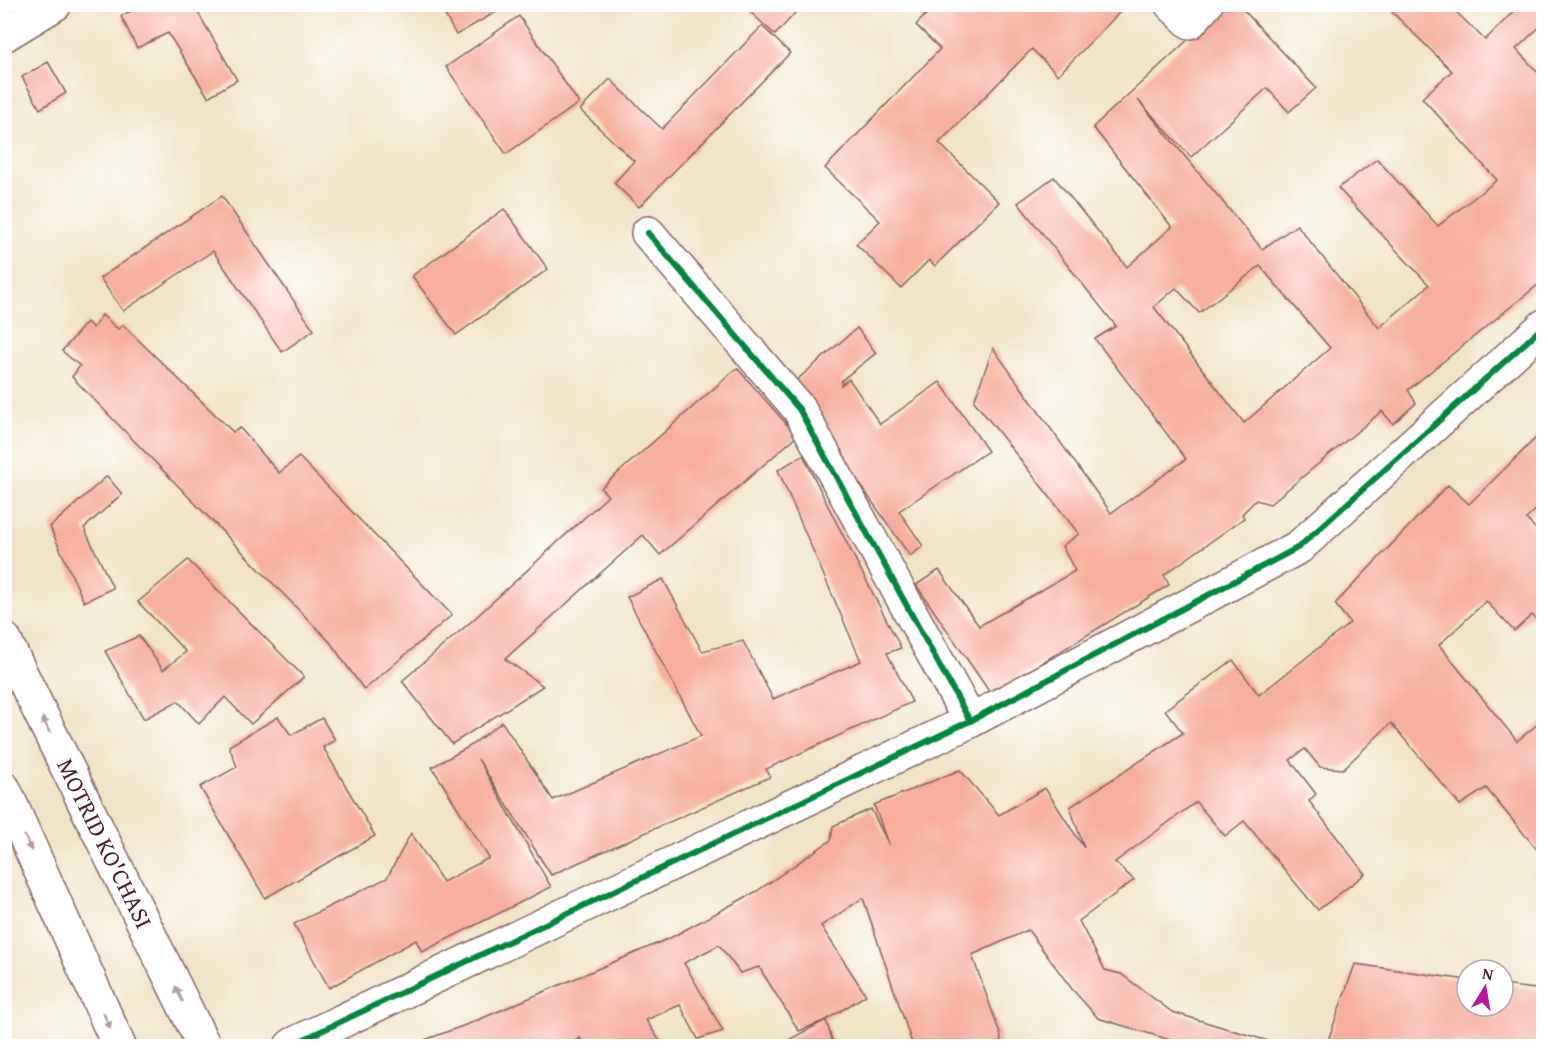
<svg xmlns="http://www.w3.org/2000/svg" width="1548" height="1051" font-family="'Gentium Book Plus',serif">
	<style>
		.building { fill: #f7ad9f; fill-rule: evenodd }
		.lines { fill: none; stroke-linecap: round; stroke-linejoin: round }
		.street-casing { stroke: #846462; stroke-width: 36 }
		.secondary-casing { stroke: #846462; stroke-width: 36 }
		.primary-casing { stroke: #846462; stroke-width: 36 }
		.street { stroke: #fff; stroke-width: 33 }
		.secondary { stroke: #fff; stroke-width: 33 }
		.primary { stroke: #fff; stroke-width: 33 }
		.cycleway-casing { stroke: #fff; stroke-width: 10 }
		.cycleway { stroke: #00873e; stroke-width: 6 }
		.oneway { fill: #ae9aa0 }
		.labels { text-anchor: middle; stroke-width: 6; stroke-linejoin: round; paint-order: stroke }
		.street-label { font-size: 24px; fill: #4a1f2b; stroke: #fff }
	</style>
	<rect width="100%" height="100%" fill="#fff"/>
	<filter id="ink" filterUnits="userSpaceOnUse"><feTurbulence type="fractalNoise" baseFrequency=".0167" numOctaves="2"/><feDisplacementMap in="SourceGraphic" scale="12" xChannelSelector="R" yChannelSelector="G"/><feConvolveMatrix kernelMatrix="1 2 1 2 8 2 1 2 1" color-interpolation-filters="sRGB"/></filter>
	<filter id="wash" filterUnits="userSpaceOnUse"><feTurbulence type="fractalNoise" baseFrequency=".008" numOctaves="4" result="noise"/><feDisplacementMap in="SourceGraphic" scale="24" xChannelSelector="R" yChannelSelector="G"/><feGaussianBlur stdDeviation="1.35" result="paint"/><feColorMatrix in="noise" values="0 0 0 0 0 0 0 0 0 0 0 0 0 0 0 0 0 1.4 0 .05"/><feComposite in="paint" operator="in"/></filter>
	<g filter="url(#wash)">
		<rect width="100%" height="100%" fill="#f0e4c8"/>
		<g id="blocks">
			<g class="building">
				<path d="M 145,4 L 207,4 L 197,11 L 237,80 L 208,97 L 168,33 L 137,48 L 121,16 Z"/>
				<path d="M 439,4 L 510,4 L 456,35 Z"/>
				<path d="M 742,4 L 790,4 L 797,11 L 775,35 Z"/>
				<path d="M 936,4 L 1121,4 L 1124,8 L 1058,75 L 1032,49 L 939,143 L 999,202 L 935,266 L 929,260 L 901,288 L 856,244 L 880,221 L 825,168 L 940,49 L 916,25 Z"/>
				<path d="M 1227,4 L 1238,4 L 1316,88 L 1289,112 L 1267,88 L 1191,157 L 1138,100 L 1262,249 L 1297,225 L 1379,328 L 1429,285 L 1338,188 L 1377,159 L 1438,226 L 1497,180 L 1422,98 L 1452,71 L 1384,4 L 1448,4 L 1485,40 L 1521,4 L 1544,4 L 1544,23 L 1516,49 L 1544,79 L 1544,280 L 1408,390 L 1416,403 L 1393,424 L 1382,411 L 1270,504 L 1256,500 L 1242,514 L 1244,518 L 1164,575 L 1169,585 L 991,694 L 916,585 L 939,570 L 979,626 L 1075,571 L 1062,546 L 1079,534 L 974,401 L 993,348 L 1111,513 L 1186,459 L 1095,339 L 1116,326 L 1018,203 L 1054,177 L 1127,267 L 1172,227 L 1093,127 ZM 1260,266 L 1330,348 L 1244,423 L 1154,307 L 1176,288 L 1199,313 Z"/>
				<path d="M 519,16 L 579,103 L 506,154 L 446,67 Z"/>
				<path d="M 762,26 L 790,53 L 639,207 L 614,183 L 634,161 L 580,110 L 610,79 L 662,129 Z"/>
				<path d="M 48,62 L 66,93 L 40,109 L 22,77 Z"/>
				<path d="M 222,196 L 314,330 L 282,352 L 213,251 L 123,311 L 100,278 Z"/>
				<path d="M 504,209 L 548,269 L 456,335 L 412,276 Z"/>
				<path d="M 102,315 L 118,329 L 123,325 L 233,432 L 240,428 L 279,473 L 299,457 L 452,615 L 364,690 L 330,642 L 72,377 L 80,366 L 62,351 L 87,322 L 93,328 Z"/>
				<path d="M 857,328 L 876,353 L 842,380 L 841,385 L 849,379 L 880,424 L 940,382 L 988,451 L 899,511 L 923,546 L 910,556 L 791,385 Z"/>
				<path d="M 737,368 L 797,436 L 660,555 L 643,535 L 505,659 L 543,686 L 452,744 L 402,681 L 473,620 L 608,496 L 601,488 Z"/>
				<path d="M 1544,430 L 1544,502 L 1526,519 L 1544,537 L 1544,623 L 1542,624 L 1532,615 L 1514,631 L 1486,601 L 1439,645 L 1517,741 L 1544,719 L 1544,858 L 1486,788 L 1460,805 L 1391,723 L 1343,769 L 1320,767 L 1305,749 L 1290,760 L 1316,794 L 1309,801 L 1365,874 L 1318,910 L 1244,821 L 1225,836 L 1196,802 L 1115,862 L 1134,880 L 1079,921 L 1105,970 L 1121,974 L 1172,1012 L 1265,1040 L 1282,1046 L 1190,1046 L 1098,1018 L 1072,989 L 1028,930 L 972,955 L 1001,1036 L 1000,1046 L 913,1046 L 863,898 L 821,926 L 866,995 L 826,1020 L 834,1046 L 778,1046 L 779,1045 L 826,1020 L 799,1031 L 759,967 L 740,973 L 719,945 L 684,963 L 723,1031 L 698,1039 L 680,1005 L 646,1020 L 663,1046 L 585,1046 L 580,1038 L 565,1046 L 408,1046 L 471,1023 L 670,938 L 757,891 L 831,840 L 833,826 L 871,809 L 889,845 L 874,805 L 960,770 L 999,815 L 1045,788 L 1084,848 L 1070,807 L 1183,733 L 1165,710 L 1233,660 L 1259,695 L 1350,623 L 1335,604 L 1448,485 L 1469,504 Z"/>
				<path d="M 803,455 L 833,516 L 901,648 L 887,653 L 912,702 L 766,769 L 770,777 L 551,875 L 478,759 L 551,887 L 422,952 L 416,940 L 329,988 L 294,924 L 387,878 L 411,833 L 443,882 L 489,858 L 432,767 L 470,746 L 502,722 L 553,800 L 701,736 L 627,597 L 663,579 L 702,651 L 743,641 L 773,699 L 861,661 L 778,470 Z"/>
				<path d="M 107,476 L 122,494 L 84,528 L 113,588 L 84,602 L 50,527 Z"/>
				<path d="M 188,560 L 304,677 L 251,724 L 225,697 L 199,724 L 178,701 L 144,719 L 105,651 L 139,636 L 163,670 L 186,652 L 138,602 Z"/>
				<path d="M 278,717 L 291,735 L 322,718 L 335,740 L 323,747 L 375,836 L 265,898 L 200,787 L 237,767 L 229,746 Z"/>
				<path d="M 1355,964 L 1467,980 L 1467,1006 L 1503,1006 L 1503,985 L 1544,990 L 1544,1046 L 1475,1046 L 1451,1043 L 1451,1046 L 1326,1046 Z"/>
			</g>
		</g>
	</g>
	<g filter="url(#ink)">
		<use href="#blocks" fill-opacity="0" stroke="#846462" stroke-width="1.5"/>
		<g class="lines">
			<defs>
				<g id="street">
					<path d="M 1171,4 L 1190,22 L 1206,4"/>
					<path d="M 4,35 L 55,4"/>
					<path d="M 648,233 L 799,409 L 970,721"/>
				</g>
				<path id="secondary" d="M 291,1046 L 294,1044 L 970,721 L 1299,547 L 1544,326"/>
				<g id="primary">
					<path id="s1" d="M 4,639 L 204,1046"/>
					<path d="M 4,789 L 119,1046"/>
				</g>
			</defs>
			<use href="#street" class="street-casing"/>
			<use href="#secondary" class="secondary-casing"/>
			<use href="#primary" class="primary-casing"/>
			<use href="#street" class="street"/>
			<use href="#secondary" class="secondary"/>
			<use href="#primary" class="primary"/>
			<defs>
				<g id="cycleway">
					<path d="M 648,233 L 799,409 L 970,721"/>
					<path d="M 291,1046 L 294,1044 L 970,721 L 1299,547 L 1544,326"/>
				</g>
			</defs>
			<use href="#cycleway" class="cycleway-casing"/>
			<use href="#cycleway" class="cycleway"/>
		</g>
		<defs><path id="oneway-solid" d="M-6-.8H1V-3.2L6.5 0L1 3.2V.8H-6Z" transform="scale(1.5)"/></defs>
		<g class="oneway">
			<use href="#oneway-solid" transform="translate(46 725) rotate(-116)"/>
			<use href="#oneway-solid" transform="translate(28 843) rotate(66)"/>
			<use href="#oneway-solid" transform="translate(179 994) rotate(-116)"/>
			<use href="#oneway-solid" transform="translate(107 1021) rotate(66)"/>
		</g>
	</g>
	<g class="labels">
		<g class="street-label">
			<text dy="8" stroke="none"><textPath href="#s1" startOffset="228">MOTRID KO'CHASI</textPath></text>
		</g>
	</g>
	<rect width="1548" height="1051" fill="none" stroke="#fff" stroke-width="24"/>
	<g transform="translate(1485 988) rotate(11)"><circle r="28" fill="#ffffff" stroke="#b7a5aa" stroke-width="1.5"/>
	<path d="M0-4.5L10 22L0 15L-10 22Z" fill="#b5179e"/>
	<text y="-9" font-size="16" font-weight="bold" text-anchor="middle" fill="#4a1f2b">N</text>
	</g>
</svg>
